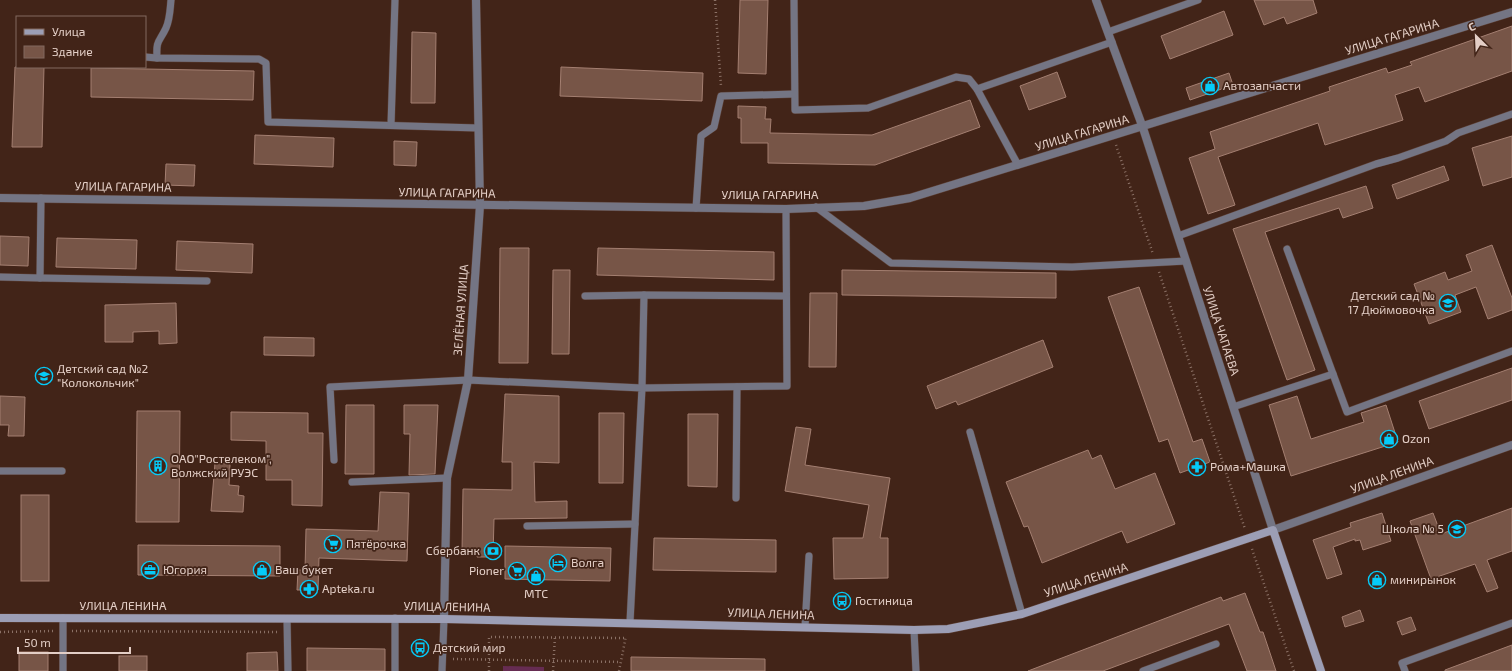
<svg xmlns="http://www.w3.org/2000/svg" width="1512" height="671" font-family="'Exo 2',sans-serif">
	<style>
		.green { fill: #662c52 }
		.building { fill: #775547; stroke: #a47f71 }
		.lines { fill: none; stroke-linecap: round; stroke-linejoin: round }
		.service-casing { stroke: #5c3f34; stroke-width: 8 }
		.minor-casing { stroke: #5c3f34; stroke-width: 9 }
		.secondary-casing { stroke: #5c3f34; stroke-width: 9 }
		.path { stroke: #8b7166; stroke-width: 2.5; stroke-dasharray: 1 3; stroke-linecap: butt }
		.service { stroke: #747584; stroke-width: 7 }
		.minor { stroke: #747584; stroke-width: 8 }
		.secondary { stroke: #9c9eb5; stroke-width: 8 }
		.labels { text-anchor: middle; stroke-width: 3.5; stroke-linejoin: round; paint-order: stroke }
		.street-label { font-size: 12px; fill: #e3cec6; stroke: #422418 }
		.poi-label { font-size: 12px; fill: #e3cec6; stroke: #422418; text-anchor: start }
	</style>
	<rect width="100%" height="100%" fill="#422418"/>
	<path class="green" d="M 503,666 L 544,667 L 544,671 L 503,671 Z"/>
	<g class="building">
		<path d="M 740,0 L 768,0 L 766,74 L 738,73 Z"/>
		<path d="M 1254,0 L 1313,0 L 1317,13 L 1287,24 L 1284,17 L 1264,25 Z"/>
		<path d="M 1224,11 L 1233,35 L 1170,59 L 1161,36 Z"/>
		<path d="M 1512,26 L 1512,71 L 1425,102 L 1419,87 L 1395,95 L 1403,120 L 1325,145 L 1318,123 L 1218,157 L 1235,205 L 1208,214 L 1189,158 L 1215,149 L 1210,132 L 1330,91 L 1329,87 L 1386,68 L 1388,73 L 1412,65 L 1410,62 Z"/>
		<path d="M 412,32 L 436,33 L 435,103 L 411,103 Z"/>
		<path d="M 15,67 L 44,67 L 42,147 L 12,147 Z"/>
		<path d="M 561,67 L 703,73 L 702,101 L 560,96 Z"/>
		<path d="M 91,68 L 254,71 L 253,100 L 91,97 Z"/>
		<path d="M 1057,72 L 1066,97 L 1029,110 L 1020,86 Z"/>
		<path d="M 1229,73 L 1233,85 L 1190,100 L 1186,88 Z"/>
		<path d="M 970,100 L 980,127 L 875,165 L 768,163 L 768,143 L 741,143 L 741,118 L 738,118 L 738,106 L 766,107 L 765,119 L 771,119 L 770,133 L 872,135 Z"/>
		<path d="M 255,135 L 334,138 L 333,167 L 254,164 Z"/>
		<path d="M 1512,136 L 1512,177 L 1483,186 L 1472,148 Z"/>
		<path d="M 394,141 L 417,142 L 416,166 L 394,165 Z"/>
		<path d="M 166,164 L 195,165 L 194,186 L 165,185 Z"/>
		<path d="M 1444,166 L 1449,180 L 1397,199 L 1392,185 Z"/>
		<path d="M 1366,186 L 1373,208 L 1343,218 L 1339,208 L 1265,232 L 1315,370 L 1287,380 L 1233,229 Z"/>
		<path d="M 0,236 L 29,237 L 28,266 L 0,265 Z"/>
		<path d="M 57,238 L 137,240 L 136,269 L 56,267 Z"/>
		<path d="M 177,241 L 253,244 L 252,273 L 176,270 Z"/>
		<path d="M 1492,245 L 1512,298 L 1512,310 L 1488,319 L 1476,287 L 1455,295 L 1461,312 L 1429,324 L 1414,284 L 1445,272 L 1448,280 L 1472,271 L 1466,255 Z"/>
		<path d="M 500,248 L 529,248 L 528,363 L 499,363 Z"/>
		<path d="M 598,248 L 774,252 L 774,280 L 597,275 Z"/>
		<path d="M 553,270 L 570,270 L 569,354 L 552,354 Z"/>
		<path d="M 842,270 L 1056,273 L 1056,298 L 842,295 Z"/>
		<path d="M 1139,287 L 1193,442 L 1202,439 L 1210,462 L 1180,473 L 1168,439 L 1159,442 L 1108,297 Z"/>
		<path d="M 810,293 L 837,293 L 836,367 L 809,367 Z"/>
		<path d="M 176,303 L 177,343 L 159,344 L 159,331 L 133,332 L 133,342 L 105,342 L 105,305 Z"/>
		<path d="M 264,337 L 314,338 L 314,356 L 264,355 Z"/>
		<path d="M 1043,340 L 1053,367 L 958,405 L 956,401 L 936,409 L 927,386 Z"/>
		<path d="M 1512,368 L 1512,400 L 1429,429 L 1419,401 Z"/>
		<path d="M 505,394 L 559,396 L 559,463 L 534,462 L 535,502 L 567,501 L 567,518 L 494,519 L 493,557 L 477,557 L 478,552 L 462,552 L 463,489 L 512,490 L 512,462 L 502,462 Z"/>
		<path d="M 0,396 L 25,397 L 24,436 L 8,436 L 9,425 L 0,425 Z"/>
		<path d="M 1297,396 L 1311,439 L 1364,422 L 1361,413 L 1386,405 L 1398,442 L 1291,476 L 1269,405 Z"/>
		<path d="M 346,405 L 374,405 L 374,474 L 345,474 Z"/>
		<path d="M 404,405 L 438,405 L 435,474 L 409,475 L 410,434 L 404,434 Z"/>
		<path d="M 137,411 L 180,411 L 179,522 L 136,522 Z"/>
		<path d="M 231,412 L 308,413 L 308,433 L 323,433 L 322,506 L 292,505 L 292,480 L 266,480 L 266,441 L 231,440 Z"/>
		<path d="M 599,413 L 624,413 L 623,483 L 599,483 Z"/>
		<path d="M 688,414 L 718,414 L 717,487 L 688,486 Z"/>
		<path d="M 796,427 L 811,429 L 805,465 L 890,478 L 880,538 L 888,538 L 888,578 L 834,579 L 833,538 L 863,538 L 869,505 L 785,491 Z"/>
		<path d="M 1088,450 L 1092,459 L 1101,455 L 1115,489 L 1155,473 L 1175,524 L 1127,543 L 1122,531 L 1042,563 L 1028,526 L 1024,527 L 1006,482 Z"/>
		<path d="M 215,463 L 230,464 L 229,485 L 239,486 L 238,495 L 244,496 L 243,512 L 211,511 Z"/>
		<path d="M 380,492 L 409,493 L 407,561 L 319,558 L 318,590 L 297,590 L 298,570 L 305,570 L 306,529 L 378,531 Z"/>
		<rect x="21" y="495" width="28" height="86"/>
		<path d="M 1512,508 L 1512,551 L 1487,560 L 1498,588 L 1487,592 L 1475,564 L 1431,579 L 1410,521 L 1433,513 L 1441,534 Z"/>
		<path d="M 1382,513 L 1391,541 L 1363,550 L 1360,540 L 1355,541 L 1355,539 L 1333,547 L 1342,574 L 1327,579 L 1313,540 L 1351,527 L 1350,523 Z"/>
		<path d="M 654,538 L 776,540 L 776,572 L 653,570 Z"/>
		<path d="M 138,545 L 280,546 L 280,576 L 138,575 Z"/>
		<path d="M 505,546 L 611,548 L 610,581 L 505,579 Z"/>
		<path d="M 1245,593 L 1260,632 L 1263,632 L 1276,671 L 1247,671 L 1229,624 L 1103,671 L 1028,671 L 1221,597 L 1223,601 Z"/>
		<path d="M 1360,610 L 1364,621 L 1345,627 L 1342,617 Z"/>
		<path d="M 1411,617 L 1416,630 L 1402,635 L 1397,622 Z"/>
		<path d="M 1512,645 L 1512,671 L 1445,671 L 1445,670 Z"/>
		<path d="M 307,648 L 385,649 L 385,671 L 307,671 Z"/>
		<rect x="19" y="652" width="29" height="19"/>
		<path d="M 277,652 L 278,671 L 247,671 L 247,653 Z"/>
		<rect x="119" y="656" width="28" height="15"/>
		<path d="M 631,657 L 765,659 L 765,671 L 631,671 Z"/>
	</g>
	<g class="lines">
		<defs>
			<g id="service">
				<path d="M 171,0 C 170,10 170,19 166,28 C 159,43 156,39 157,58 L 259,59 L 266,63 L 268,122 L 478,128"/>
				<path d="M 794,0 L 795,110 L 868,108 L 956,77 L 969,79 L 977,89 L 1018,165"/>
				<path d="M 1108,32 L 1198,0"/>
				<path d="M 145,57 L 157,58"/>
				<path d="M 977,89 L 1112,42"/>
				<path d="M 391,125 L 395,0"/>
				<path d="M 816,207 L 891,263 L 1072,267 L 1186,261"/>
				<path d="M 696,208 L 701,136 L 714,127 L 721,96 L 794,94"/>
				<path d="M 786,209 L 787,386 L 642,388 L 644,295 L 786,296"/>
				<path d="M 1178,236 L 1376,164 L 1398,158 L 1446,141 L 1458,133 L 1512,114"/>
				<path d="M 0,277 L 40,278 L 41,198"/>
				<path d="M 40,278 L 207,281"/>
				<path d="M 585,296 L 644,295"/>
				<path d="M 1333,374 L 1347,412 L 1512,351"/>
				<path d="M 1233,407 L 1333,374 L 1287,249"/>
				<path d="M 970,432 L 1022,614"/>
				<path d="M 334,460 L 330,387 L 468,380 L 642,388 L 630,622"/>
				<path d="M 0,471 L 62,471"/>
				<path d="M 352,482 L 447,478"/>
				<path d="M 736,498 L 737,387"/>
				<path d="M 527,526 L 635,524"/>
				<path d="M 395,618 L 395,671"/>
				<path d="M 287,619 L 288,671"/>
				<path d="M 805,627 L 809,556"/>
				<path d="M 914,630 L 916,671"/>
				<path d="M 63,671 L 63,618"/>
				<path d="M 442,671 L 444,619"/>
				<path d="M 1143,671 L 1216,644"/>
				<path d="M 1405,671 L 1402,663 L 1512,623"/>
			</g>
			<g id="minor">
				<path d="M 1096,0 L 1143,128 L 1273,530 L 1512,445"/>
				<path d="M 0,198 L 786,209 L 864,206 L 910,198 L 1512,12"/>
				<path d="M 444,619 L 447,478 L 468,380 L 480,205 L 476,0"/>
			</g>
			<path id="secondary" d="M 0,618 L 444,619 L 914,630 L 948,629 L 1022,614 L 1273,530 L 1321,671"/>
		</defs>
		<use href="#service" class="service-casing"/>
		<use href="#minor" class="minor-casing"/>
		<use href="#secondary" class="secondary-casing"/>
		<g class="path">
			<path d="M 715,0 L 721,86"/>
			<path d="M 1116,145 L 1153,254"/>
			<path d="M 1159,272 L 1245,529"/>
			<path d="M 1252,549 L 1294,671"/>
			<path d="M 72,631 L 277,632"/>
			<path d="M 0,632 L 53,631"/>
			<path d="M 453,659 L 621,662"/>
			<path d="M 489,671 L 489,637 L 626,638"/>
			<path d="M 553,671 L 555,636"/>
			<path d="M 619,671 L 626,636"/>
		</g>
		<use href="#service" class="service"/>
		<use href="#minor" class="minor"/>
		<use href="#secondary" class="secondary"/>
	</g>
	<defs>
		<symbol id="shop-ring" viewBox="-11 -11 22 22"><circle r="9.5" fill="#422418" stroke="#05cbf9" stroke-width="1.5"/><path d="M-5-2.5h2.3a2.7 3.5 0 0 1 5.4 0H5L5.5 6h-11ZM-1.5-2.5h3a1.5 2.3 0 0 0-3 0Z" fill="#05cbf9"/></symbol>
		<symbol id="school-ring" viewBox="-11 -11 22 22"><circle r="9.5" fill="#422418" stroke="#05cbf9" stroke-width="1.5"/><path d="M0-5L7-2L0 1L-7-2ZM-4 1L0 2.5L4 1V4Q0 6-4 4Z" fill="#05cbf9"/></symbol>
		<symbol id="building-ring" viewBox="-11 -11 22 22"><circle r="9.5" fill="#422418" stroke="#05cbf9" stroke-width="1.5"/><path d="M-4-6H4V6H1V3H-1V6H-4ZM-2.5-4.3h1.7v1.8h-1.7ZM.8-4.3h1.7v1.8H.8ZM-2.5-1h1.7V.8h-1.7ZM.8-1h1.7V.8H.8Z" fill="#05cbf9"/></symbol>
		<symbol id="pharmacy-ring" viewBox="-11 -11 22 22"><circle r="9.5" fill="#422418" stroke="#05cbf9" stroke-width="1.5"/><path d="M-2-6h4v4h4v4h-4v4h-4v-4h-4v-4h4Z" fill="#05cbf9"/></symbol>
		<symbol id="supermarket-ring" viewBox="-11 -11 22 22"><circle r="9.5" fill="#422418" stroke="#05cbf9" stroke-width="1.5"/><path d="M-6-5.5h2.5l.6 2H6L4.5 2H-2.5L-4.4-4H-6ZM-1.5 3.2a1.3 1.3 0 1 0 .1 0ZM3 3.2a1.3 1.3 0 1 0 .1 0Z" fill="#05cbf9"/></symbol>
		<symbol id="bank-ring" viewBox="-11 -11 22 22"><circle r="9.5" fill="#422418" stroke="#05cbf9" stroke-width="1.5"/><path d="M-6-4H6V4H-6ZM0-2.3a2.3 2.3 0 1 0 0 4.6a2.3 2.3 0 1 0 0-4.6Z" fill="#05cbf9"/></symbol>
		<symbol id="hotel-ring" viewBox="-11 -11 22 22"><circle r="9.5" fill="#422418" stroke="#05cbf9" stroke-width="1.5"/><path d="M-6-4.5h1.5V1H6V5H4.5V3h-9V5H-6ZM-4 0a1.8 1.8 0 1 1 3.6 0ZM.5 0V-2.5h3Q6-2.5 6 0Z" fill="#05cbf9"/></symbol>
		<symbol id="office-ring" viewBox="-11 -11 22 22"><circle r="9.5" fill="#422418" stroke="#05cbf9" stroke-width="1.5"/><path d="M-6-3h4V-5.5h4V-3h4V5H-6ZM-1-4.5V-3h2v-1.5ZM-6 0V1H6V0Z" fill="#05cbf9"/></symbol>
		<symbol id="bus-ring" viewBox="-11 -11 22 22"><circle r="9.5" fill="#422418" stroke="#05cbf9" stroke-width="1.5"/><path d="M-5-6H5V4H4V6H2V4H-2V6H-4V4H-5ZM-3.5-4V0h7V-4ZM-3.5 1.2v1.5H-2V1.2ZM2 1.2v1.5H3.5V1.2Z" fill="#05cbf9"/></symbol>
	</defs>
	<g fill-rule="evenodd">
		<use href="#shop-ring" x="1200" y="76" width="20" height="20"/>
		<use href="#school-ring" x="1438" y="293" width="20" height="20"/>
		<use href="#school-ring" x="34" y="366" width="20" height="20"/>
		<use href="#shop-ring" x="1379" y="429" width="20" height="20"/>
		<use href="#building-ring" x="148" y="456" width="20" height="20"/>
		<use href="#pharmacy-ring" x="1187" y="457" width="20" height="20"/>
		<use href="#school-ring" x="1447" y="519" width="20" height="20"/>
		<use href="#supermarket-ring" x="323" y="534" width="20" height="20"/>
		<use href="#bank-ring" x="483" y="541" width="20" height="20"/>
		<use href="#hotel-ring" x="548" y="553" width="20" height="20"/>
		<use href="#office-ring" x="140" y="560" width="20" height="20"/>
		<use href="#shop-ring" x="252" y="560" width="20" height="20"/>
		<use href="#supermarket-ring" x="507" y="561" width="20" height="20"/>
		<use href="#shop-ring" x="526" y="566" width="20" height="20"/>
		<use href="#shop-ring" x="1367" y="570" width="20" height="20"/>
		<use href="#pharmacy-ring" x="299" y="579" width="20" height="20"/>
		<use href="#bus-ring" x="832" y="591" width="20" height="20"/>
		<use href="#bus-ring" x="410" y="638" width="20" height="20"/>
	</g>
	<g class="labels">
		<g class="street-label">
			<text transform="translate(1392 37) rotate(-17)" y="4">УЛИЦА ГАГАРИНА</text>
			<text transform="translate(1082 133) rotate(-17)" y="4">УЛИЦА ГАГАРИНА</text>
			<text transform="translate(123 187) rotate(1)" y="4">УЛИЦА ГАГАРИНА</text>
			<text transform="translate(447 193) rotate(1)" y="4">УЛИЦА ГАГАРИНА</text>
			<text x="770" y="199">УЛИЦА ГАГАРИНА</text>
			<text transform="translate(461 310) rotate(-86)" y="4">ЗЕЛЁНАЯ УЛИЦА</text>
			<text transform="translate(1221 331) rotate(72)" y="4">УЛИЦА ЧАПАЕВА</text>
			<text transform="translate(1392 475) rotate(-20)" y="4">УЛИЦА ЛЕНИНА</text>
			<text transform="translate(1086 580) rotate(-18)" y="4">УЛИЦА ЛЕНИНА</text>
			<text x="123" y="610">УЛИЦА ЛЕНИНА</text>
			<text transform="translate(447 607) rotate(1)" y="4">УЛИЦА ЛЕНИНА</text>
			<text transform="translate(771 614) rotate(2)" y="4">УЛИЦА ЛЕНИНА</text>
		</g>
		<g class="poi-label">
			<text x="1223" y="90">Автозапчасти</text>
			<text x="1435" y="300" text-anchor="end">Детский сад №<tspan x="1435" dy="14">17 Дюймовочка</tspan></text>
			<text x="57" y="373">Детский сад №2<tspan x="57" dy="14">"Колокольчик"</tspan></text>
			<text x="1402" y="443">Ozon</text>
			<text x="171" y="463">ОАО"Ростелеком",<tspan x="171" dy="14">Волжский РУЭС</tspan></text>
			<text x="1210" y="471">Рома+Машка</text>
			<text x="1444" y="533" text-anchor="end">Школа № 5</text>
			<text x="346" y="548">Пятёрочка</text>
			<text x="480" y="555" text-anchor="end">Сбербанк</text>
			<text x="571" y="567">Волга</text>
			<text x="163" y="574">Югория</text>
			<text x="275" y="574">Ваш букет</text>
			<text x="504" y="575" text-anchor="end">Pioner</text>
			<text x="1390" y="584">минирынок</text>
			<text x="322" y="593">Apteka.ru</text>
			<text x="536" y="598" text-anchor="middle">МТС</text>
			<text x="855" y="605">Гостиница</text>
			<text x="433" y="652">Детский мир</text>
		</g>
	</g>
	<rect x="16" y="16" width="130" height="52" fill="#422418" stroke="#82685e"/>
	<rect x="24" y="29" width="20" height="6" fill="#9c9eb5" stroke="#82685e"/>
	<text x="52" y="36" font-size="12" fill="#e3cec6">Улица</text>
	<rect x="24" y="46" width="20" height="12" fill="#775547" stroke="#82685e"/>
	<text x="52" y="56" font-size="12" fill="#e3cec6">Здание</text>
	<g transform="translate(1476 36) rotate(336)" stroke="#422418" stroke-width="3" paint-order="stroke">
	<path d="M0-3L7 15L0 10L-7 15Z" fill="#e3cec6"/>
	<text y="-6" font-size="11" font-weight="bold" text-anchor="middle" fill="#e3cec6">С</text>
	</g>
	<path d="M18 647v6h112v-6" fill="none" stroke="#e3cec6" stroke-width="2"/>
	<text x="24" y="647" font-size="12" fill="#e3cec6" stroke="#422418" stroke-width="3" paint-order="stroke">50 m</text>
</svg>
